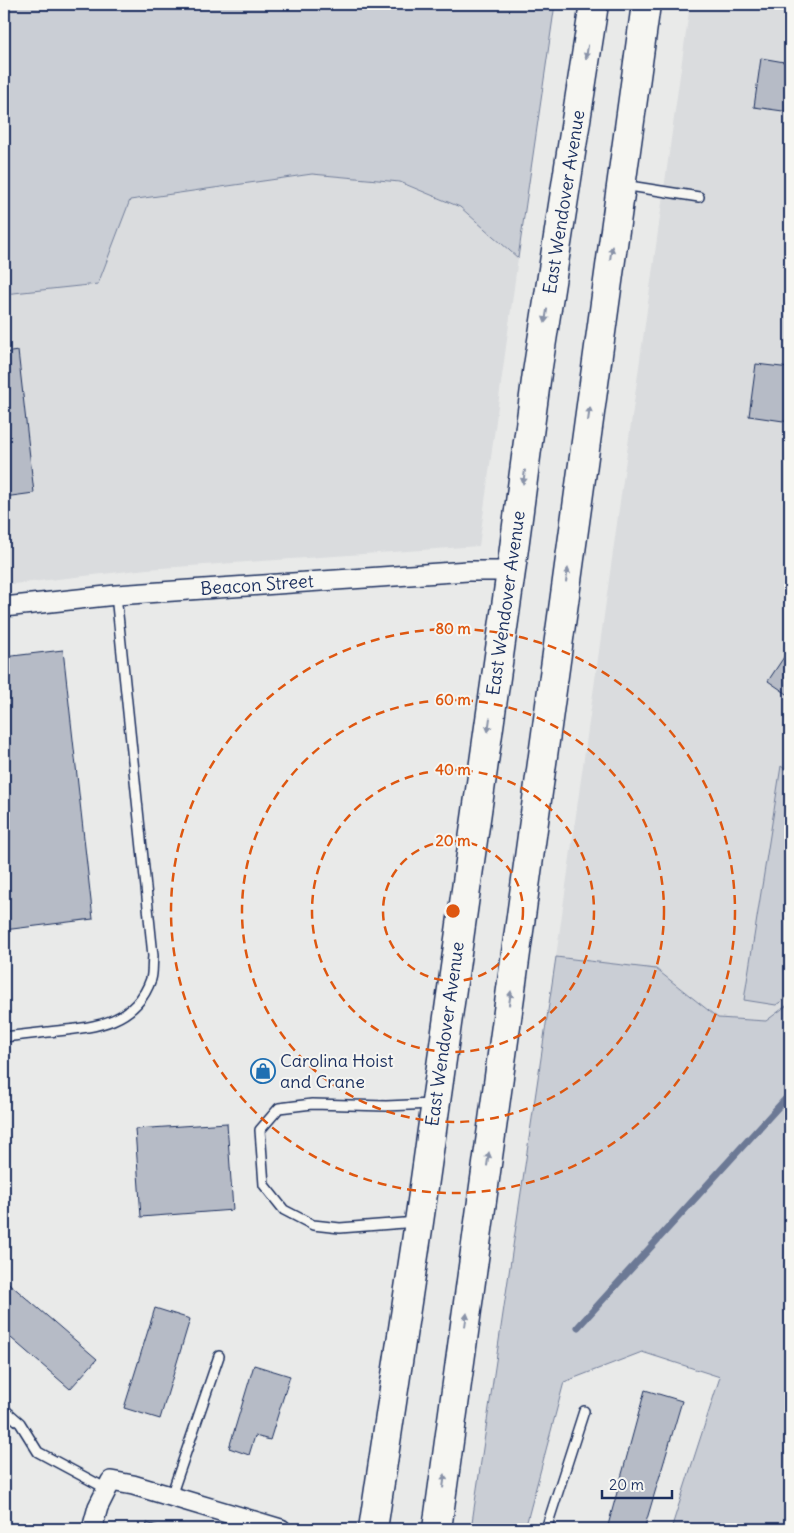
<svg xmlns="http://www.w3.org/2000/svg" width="794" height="1533" font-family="Delius,sans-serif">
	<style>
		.built { fill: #dadcde }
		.green { fill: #caced5; stroke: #727e9a }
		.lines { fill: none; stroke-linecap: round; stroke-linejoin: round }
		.stream { stroke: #6c7995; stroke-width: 7 }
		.building { fill: #b6bbc6; stroke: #1b2f5e }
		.service-casing { stroke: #1b2f5e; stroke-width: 12 }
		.minor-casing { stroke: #1b2f5e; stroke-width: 22 }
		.trunk-casing { stroke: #1b2f5e; stroke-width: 31 }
		.service { stroke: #f6f6f2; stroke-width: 9 }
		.minor { stroke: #f6f6f2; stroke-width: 19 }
		.trunk { stroke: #f6f6f2; stroke-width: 28 }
		.oneway { fill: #8892a8 }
		.ring { fill: none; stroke: #de5710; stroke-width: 2.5; stroke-dasharray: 9 6 }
		.labels { text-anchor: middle; stroke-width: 4; stroke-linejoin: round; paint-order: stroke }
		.street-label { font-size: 18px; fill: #1b2f5e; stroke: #f6f6f2 }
		.poi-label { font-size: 18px; fill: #1b2f5e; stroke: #f6f6f2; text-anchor: start }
		.centre { fill: #de5710; stroke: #f6f6f2; stroke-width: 2.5 }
		.ring-label { font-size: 15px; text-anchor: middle; font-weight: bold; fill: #de5710; stroke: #f6f6f2; stroke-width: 4; stroke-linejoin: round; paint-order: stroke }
	</style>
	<rect width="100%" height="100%" fill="#e9eae9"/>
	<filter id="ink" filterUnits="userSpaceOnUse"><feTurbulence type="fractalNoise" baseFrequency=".02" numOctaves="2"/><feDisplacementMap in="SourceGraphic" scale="10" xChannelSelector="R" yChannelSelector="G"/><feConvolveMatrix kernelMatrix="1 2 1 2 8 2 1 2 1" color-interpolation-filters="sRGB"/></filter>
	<g filter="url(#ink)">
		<g class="built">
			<path d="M 690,4 L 790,4 L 790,1003 L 767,1021 L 718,1018 L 656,969 L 556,957 Z"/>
			<path d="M 312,174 L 400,182 L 460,207 L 518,258 L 479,546 L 147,569 L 4,585 L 4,294 L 98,284 L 129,200 Z"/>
		</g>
		<g class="green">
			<path d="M 4,4 L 555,4 L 518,258 L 460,207 L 400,182 L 312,174 L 130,200 L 98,284 L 4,294 Z"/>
			<path d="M 781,766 L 790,773 L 790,995 L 776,1005 L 744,1000 Z"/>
			<path d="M 556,957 L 656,969 L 718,1018 L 766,1021 L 790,1003 L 790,1519 L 789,1519 L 786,1529 L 671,1529 L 720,1377 L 642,1352 L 564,1382 L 525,1529 L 471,1529 Z"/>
		</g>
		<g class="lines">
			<path class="stream" d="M 578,1327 L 790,1094"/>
		</g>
		<g class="building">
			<path d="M 761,58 L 790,63 L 790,112 L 754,107 Z"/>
			<path d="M 18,351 L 34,493 L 4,497 L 4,353 Z"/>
			<path d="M 756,364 L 790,368 L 790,422 L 749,416 Z"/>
			<path d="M 790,648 L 790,696 L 768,681 Z"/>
			<path d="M 63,650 L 93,919 L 4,930 L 4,657 Z"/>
			<path d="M 227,1123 L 233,1210 L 141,1217 L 135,1129 Z"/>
			<path d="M 4,1279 L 97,1359 L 70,1389 L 4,1332 Z"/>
			<path d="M 155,1308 L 190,1319 L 160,1419 L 124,1408 Z"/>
			<path d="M 254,1365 L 290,1376 L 270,1440 L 255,1436 L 249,1455 L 229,1448 Z"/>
			<path d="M 645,1390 L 682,1401 L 644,1529 L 607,1529 Z"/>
			<path d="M 147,1523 L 166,1529 L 146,1529 Z"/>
		</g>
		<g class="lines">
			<defs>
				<g id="service">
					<path d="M 623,185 L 699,197"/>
					<path d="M 4,1037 C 22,1035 39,1033 57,1031 C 96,1027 136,1023 151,979 C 153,973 152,964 153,956 L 116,595"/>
					<path d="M 417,1222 L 340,1228 L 313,1225 L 284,1210 L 264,1185 L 260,1130 L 279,1108 L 312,1104 L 386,1106 L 433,1104"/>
					<path d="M 4,1409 L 20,1423 L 38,1452 L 107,1489"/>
					<path d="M 171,1496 L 219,1356"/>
					<path d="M 546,1529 L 584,1411"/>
				</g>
				<g id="minor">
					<path d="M 4,607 L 116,595 L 468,571 L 511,571"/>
					<path d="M 92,1529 L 98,1507 L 111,1481 L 133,1485 L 281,1529"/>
				</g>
				<g id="trunk">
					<path d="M 373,1529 L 419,1222 L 511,571 L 537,373 L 594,4"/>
					<path d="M 437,1529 L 646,4"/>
				</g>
			</defs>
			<use href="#service" class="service-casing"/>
			<use href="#minor" class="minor-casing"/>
			<use href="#trunk" class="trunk-casing"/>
			<use href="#service" class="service"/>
			<use href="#minor" class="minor"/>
			<use href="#trunk" class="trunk"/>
		</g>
		<defs><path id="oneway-solid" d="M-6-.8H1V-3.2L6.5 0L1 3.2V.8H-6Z" transform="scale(1.25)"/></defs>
		<g class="oneway">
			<use href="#oneway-solid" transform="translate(587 52) rotate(99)"/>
			<use href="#oneway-solid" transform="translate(611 253) rotate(-82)"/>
			<use href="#oneway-solid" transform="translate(546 316) rotate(99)"/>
			<use href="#oneway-solid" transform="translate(589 414) rotate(-82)"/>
			<use href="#oneway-solid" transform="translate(524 477) rotate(98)"/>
			<use href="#oneway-solid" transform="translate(567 575) rotate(-82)"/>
			<use href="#oneway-solid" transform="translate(489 725) rotate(98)"/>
			<use href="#oneway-solid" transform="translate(510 998) rotate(-82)"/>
			<use href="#oneway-solid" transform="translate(488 1159) rotate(-82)"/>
			<use href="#oneway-solid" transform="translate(466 1320) rotate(-82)"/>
			<use href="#oneway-solid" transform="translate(444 1481) rotate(-82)"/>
		</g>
	</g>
	<g class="ring">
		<circle cx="453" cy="911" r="70"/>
		<circle cx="453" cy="911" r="141"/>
		<circle cx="453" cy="911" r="211"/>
		<circle cx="453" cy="911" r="282"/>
	</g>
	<defs>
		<symbol id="shop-ring" viewBox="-11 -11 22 22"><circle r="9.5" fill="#f6f6f2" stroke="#1f6fb2" stroke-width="1.5"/><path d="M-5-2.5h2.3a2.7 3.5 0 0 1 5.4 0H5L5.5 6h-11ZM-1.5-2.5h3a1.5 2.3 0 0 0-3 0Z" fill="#1f6fb2"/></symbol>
	</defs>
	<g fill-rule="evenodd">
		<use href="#shop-ring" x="249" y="1057" width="28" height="28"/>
	</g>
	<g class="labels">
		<g class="street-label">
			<text transform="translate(564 202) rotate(-81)" y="6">East Wendover Avenue</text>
			<text transform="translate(257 585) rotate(-4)" y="6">Beacon Street</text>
			<text transform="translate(506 603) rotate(-82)" y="6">East Wendover Avenue</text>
			<text transform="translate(445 1034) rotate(-82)" y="6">East Wendover Avenue</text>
		</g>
		<g class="poi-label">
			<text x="280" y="1067">Carolina Hoist<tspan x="280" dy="21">and Crane</tspan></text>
		</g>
	</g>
	<circle cx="453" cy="911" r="8" class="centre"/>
	<g class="ring-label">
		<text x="453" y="634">80 m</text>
		<text x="453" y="705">60 m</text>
		<text x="453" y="775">40 m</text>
		<text x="453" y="846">20 m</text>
	</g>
	<rect width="794" height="1533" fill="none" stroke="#f6f6f2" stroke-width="20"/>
	<rect x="10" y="10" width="774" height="1513" fill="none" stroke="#1b2f5e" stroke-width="2" filter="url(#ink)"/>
	<path d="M602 1490v8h70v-8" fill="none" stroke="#1b2f5e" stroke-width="2.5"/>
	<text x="609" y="1490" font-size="15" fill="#1b2f5e" stroke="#f6f6f2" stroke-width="4" paint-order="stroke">20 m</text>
</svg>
